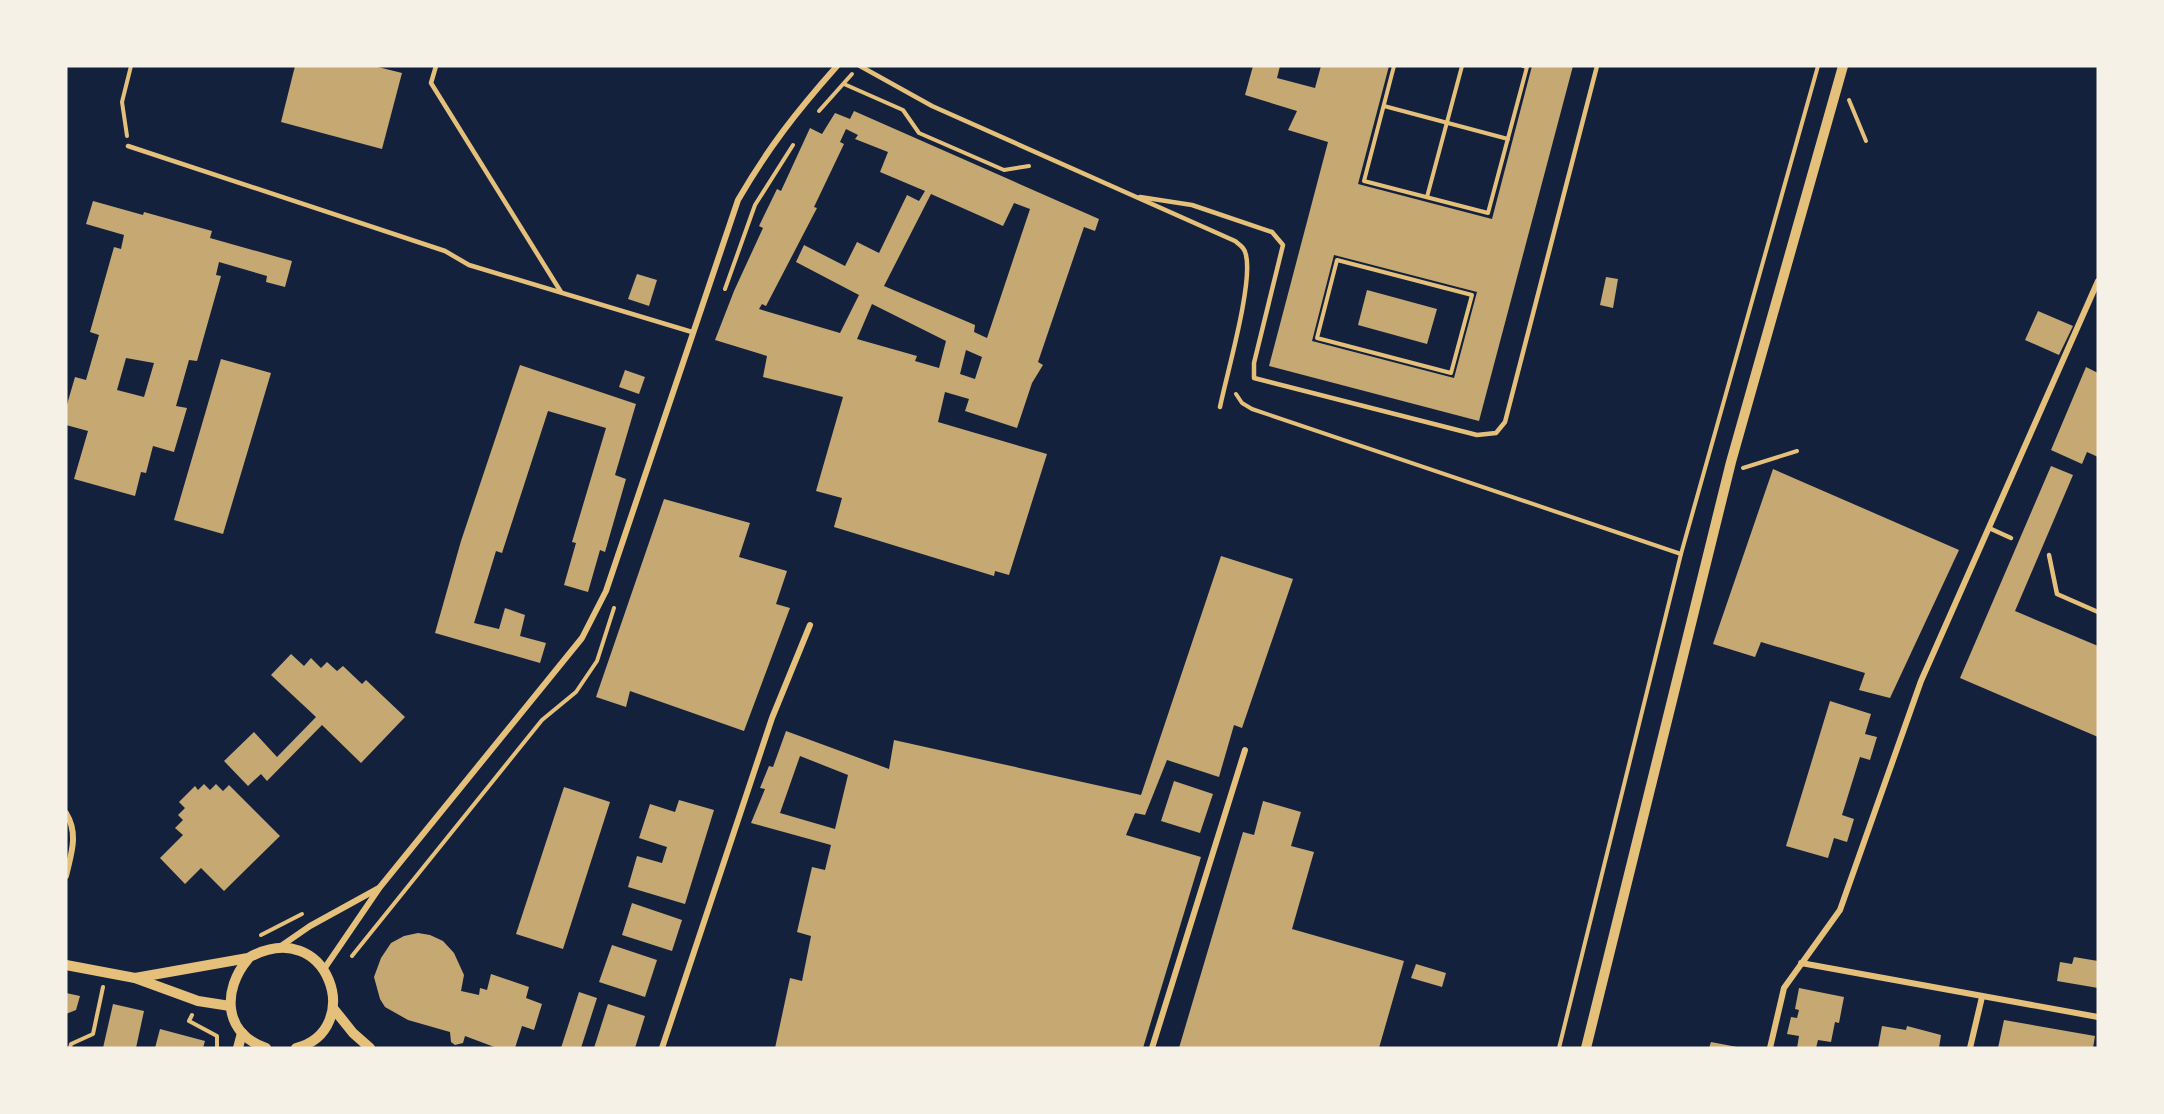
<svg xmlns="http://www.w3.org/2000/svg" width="2164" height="1114" font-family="Jost,sans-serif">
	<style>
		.building { fill: #c6a872; fill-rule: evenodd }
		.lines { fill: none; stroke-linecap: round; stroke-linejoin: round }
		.path { stroke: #e5c07b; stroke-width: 4 }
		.service { stroke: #e5c07b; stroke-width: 4.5 }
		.minor { stroke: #e5c07b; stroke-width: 6 }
		.tertiary { stroke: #e5c07b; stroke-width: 10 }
	</style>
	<rect width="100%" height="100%" fill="#14213d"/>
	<g class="building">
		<path d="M 295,66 L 374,66 L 402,73 L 382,149 L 281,122 Z"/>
		<path d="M 1253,66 L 1280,66 L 1277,78 L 1315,88 L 1321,66 L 1389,66 L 1358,184 L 1492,219 L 1532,66 L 1573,66 L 1479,421 L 1269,366 L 1328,142 L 1288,130 L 1297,111 L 1245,95 ZM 1334,255 L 1477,292 L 1454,378 L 1312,341 Z"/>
		<path d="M 854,111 L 1099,219 L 1095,231 L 1084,227 L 1038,362 L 1043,365 L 1032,383 L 1017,428 L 965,411 L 969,399 L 945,392 L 938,422 L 1047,454 L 1009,575 L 995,571 L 994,576 L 834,527 L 842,498 L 816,491 L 843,397 L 763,377 L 767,356 L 715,340 L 734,291 L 763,228 L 759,226 L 777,189 L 781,191 L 810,128 L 822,134 L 835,113 L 850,119 ZM 846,129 L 858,135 L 855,139 L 888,152 L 880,172 L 925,191 L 919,201 L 907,195 L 879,253 L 857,242 L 845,266 L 804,245 L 796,262 L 859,295 L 840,333 L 759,309 L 762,304 L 766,306 L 817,208 L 814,207 L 844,144 L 840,142 ZM 931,194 L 1003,226 L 1014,203 L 1030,209 L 987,338 L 974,332 L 975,325 L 884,286 ZM 872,304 L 946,341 L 939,368 L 915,361 L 917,356 L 857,339 ZM 966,350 L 982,357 L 975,379 L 960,374 Z"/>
		<path d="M 93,201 L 143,215 L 144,212 L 212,231 L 210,238 L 292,261 L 285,287 L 266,282 L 267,276 L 219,262 L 216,275 L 221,276 L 197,361 L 189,360 L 176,406 L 187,408 L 174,452 L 153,446 L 146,473 L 141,472 L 135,496 L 74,479 L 88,431 L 66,425 L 66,408 L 75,377 L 86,380 L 99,335 L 90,332 L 114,247 L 121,249 L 124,235 L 86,224 ZM 126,358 L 154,363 L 144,397 L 117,390 Z"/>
		<path d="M 637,274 L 657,280 L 649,306 L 628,299 Z"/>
		<path d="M 1606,277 L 1618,279 L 1613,308 L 1600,305 Z"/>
		<path d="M 1367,290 L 1437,309 L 1427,344 L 1358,325 Z"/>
		<path d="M 2038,311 L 2073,326 L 2059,355 L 2025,340 Z"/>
		<path d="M 221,359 L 271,373 L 223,534 L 174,520 Z"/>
		<path d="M 520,365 L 636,404 L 615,475 L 626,479 L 605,552 L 600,550 L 588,592 L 564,585 L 576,543 L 572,542 L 606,428 L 548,411 L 502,553 L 496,551 L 474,623 L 499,629 L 505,608 L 525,615 L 520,636 L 546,643 L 540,663 L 435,633 L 461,541 Z"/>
		<path d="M 2086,367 L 2098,373 L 2098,457 L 2087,452 L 2082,464 L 2051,450 Z"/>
		<path d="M 625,370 L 645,377 L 639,394 L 619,387 Z"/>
		<path d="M 2051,466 L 2073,475 L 2015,611 L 2098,646 L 2098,737 L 1960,678 Z"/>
		<path d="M 1773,469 L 1959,550 L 1890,698 L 1859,690 L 1865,673 L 1761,642 L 1755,657 L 1713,644 Z"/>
		<path d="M 664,499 L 750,523 L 739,557 L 787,571 L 776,604 L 790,608 L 744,731 L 630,691 L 626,707 L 596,697 Z"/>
		<path d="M 1221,556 L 1293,579 L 1242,728 L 1234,725 L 1219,777 L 1167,760 L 1145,815 L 1135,813 L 1126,835 L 1201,857 L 1143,1048 L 775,1048 L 790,978 L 802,981 L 811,936 L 797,932 L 812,867 L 825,870 L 831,845 L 751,823 L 765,789 L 760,788 L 769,766 L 773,767 L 786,731 L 889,769 L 894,740 L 1141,795 ZM 800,756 L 848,775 L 835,829 L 780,813 Z"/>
		<path d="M 291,654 L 304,666 L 311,658 L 321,668 L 327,662 L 337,671 L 343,666 L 362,684 L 366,680 L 405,717 L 361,763 L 322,725 L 267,781 L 261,774 L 248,786 L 224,761 L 254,732 L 277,757 L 316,717 L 271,675 Z"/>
		<path d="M 1830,701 L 1871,714 L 1865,734 L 1877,737 L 1870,760 L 1860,757 L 1842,815 L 1854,819 L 1847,842 L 1834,838 L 1828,858 L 1786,846 Z"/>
		<path d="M 1174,781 L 1213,794 L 1200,833 L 1161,821 Z"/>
		<path d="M 204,784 L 210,790 L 216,784 L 223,791 L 229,785 L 280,836 L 224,891 L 201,868 L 185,884 L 160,858 L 183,835 L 175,828 L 183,820 L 178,815 L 185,808 L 179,802 L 195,786 L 198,790 Z"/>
		<path d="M 564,787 L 610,802 L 563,949 L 516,934 Z"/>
		<path d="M 679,800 L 714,810 L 685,904 L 628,887 L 637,856 L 662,863 L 667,847 L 639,838 L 650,804 L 675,812 Z"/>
		<path d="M 1263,801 L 1301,812 L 1291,846 L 1314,852 L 1292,929 L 1404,961 L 1379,1048 L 1179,1048 L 1243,832 L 1254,835 Z"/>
		<path d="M 632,903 L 682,920 L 672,951 L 622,935 Z"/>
		<path d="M 418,933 L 430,935 L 443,941 L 454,953 L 464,975 L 461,991 L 479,995 L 480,988 L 487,990 L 491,974 L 529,987 L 526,998 L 542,1004 L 534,1030 L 522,1026 L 515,1048 L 497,1048 L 465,1036 L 463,1043 L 455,1045 L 451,1042 L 450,1032 L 408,1020 L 385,1007 L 380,999 L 374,977 L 381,958 L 391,943 L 404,936 Z"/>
		<path d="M 612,945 L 657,960 L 645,997 L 599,982 Z"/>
		<path d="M 2074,957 L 2098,961 L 2098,988 L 2057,981 L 2060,962 L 2072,964 Z"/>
		<path d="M 1416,964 L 1446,973 L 1442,987 L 1411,978 Z"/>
		<path d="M 1799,988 L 1844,997 L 1839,1023 L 1835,1022 L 1831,1042 L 1818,1040 L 1816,1048 L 1797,1048 L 1799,1036 L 1787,1034 L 1791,1017 L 1797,1018 L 1799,1010 L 1795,1009 Z"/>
		<path d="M 579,992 L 597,998 L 581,1048 L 561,1048 Z"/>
		<path d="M 66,993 L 80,996 L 76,1010 L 66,1014 Z"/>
		<path d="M 113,1004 L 144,1011 L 136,1048 L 103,1048 Z"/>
		<path d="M 608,1004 L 645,1016 L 635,1048 L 594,1048 Z"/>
		<path d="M 2004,1020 L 2095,1036 L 2093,1048 L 1998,1048 Z"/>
		<path d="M 1882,1026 L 1906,1030 L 1907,1026 L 1941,1035 L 1939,1048 L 1878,1048 Z"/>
		<path d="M 160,1029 L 205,1041 L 203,1048 L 155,1048 Z"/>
		<path d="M 1711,1042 L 1737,1047 L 1737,1048 L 1709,1048 Z"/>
	</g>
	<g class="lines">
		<g class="path">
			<path d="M 1394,66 L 1364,181 L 1488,213 L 1527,67 L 1523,66"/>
			<path d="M 844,84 L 903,110 L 919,133 L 1004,170 L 1029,166"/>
			<path d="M 1849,100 L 1866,141"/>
			<path d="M 1384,106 L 1508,139"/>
			<path d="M 819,111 L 852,74"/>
			<path d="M 127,136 L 122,102 L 131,66"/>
			<path d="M 1427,197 L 1462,66"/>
			<path d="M 1337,260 L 1472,295 L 1451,373 L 1317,338 Z"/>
			<path d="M 725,289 L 755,205 L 793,145"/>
			<path d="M 1236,394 L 1242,403 L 1252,409 L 1681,554"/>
			<path d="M 1743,468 L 1797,451"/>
			<path d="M 261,935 L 302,914"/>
			<path d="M 352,956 L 542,720 L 576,692 L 597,661 L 614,608"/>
			<path d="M 192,1015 L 189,1021 L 217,1036 L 217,1048"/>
			<path d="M 70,1048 L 71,1044 L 93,1034 L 103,987"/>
			<path d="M 1559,1048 L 1681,554 L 1818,66"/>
		</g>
		<g class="service">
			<path d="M 436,66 L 431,83 L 561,292"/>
			<path d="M 860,66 L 932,106 L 1235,241 C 1240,245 1245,248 1246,255 C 1253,284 1227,373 1220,407"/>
			<path d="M 128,146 L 445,251 L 469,265 L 692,332"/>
			<path d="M 1140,197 L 1192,205 L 1272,232 L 1283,245 L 1254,363 L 1254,378 L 1477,435 L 1496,433 L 1505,422 L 1597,66"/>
			<path d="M 1989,528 L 2011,538"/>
			<path d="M 2049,555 L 2057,594 L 2098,612"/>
		</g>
		<g class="minor">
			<path d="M 66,813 C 79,834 71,854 66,876"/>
			<path d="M 281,946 L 310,926 L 379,888"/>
			<path d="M 1801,963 L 2098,1017"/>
			<path d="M 324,969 L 380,887 L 582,638 L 606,591 L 738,200 C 768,148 797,111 837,66"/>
			<path d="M 662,1048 L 772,718 L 810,625"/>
			<path d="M 1152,1048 L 1245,750"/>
			<path d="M 1770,1048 L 1784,988 L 1840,910 L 1921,681 L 2098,281"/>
			<path d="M 1970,1048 L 1982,997"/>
		</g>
		<g class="tertiary">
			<path d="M 248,959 C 222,990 223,1033 266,1048"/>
			<path d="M 66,965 L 135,978 L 198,1001 L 230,1006"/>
			<path d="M 135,978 L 248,958 C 329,913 366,1031 296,1048"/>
			<path d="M 333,1008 L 353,1033 L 370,1048"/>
			<path d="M 238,1048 L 242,1033"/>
			<path d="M 1586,1048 L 1731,462 L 1843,66"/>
		</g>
	</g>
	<rect width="2164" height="1114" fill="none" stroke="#f6f1e7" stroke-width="135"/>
</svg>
